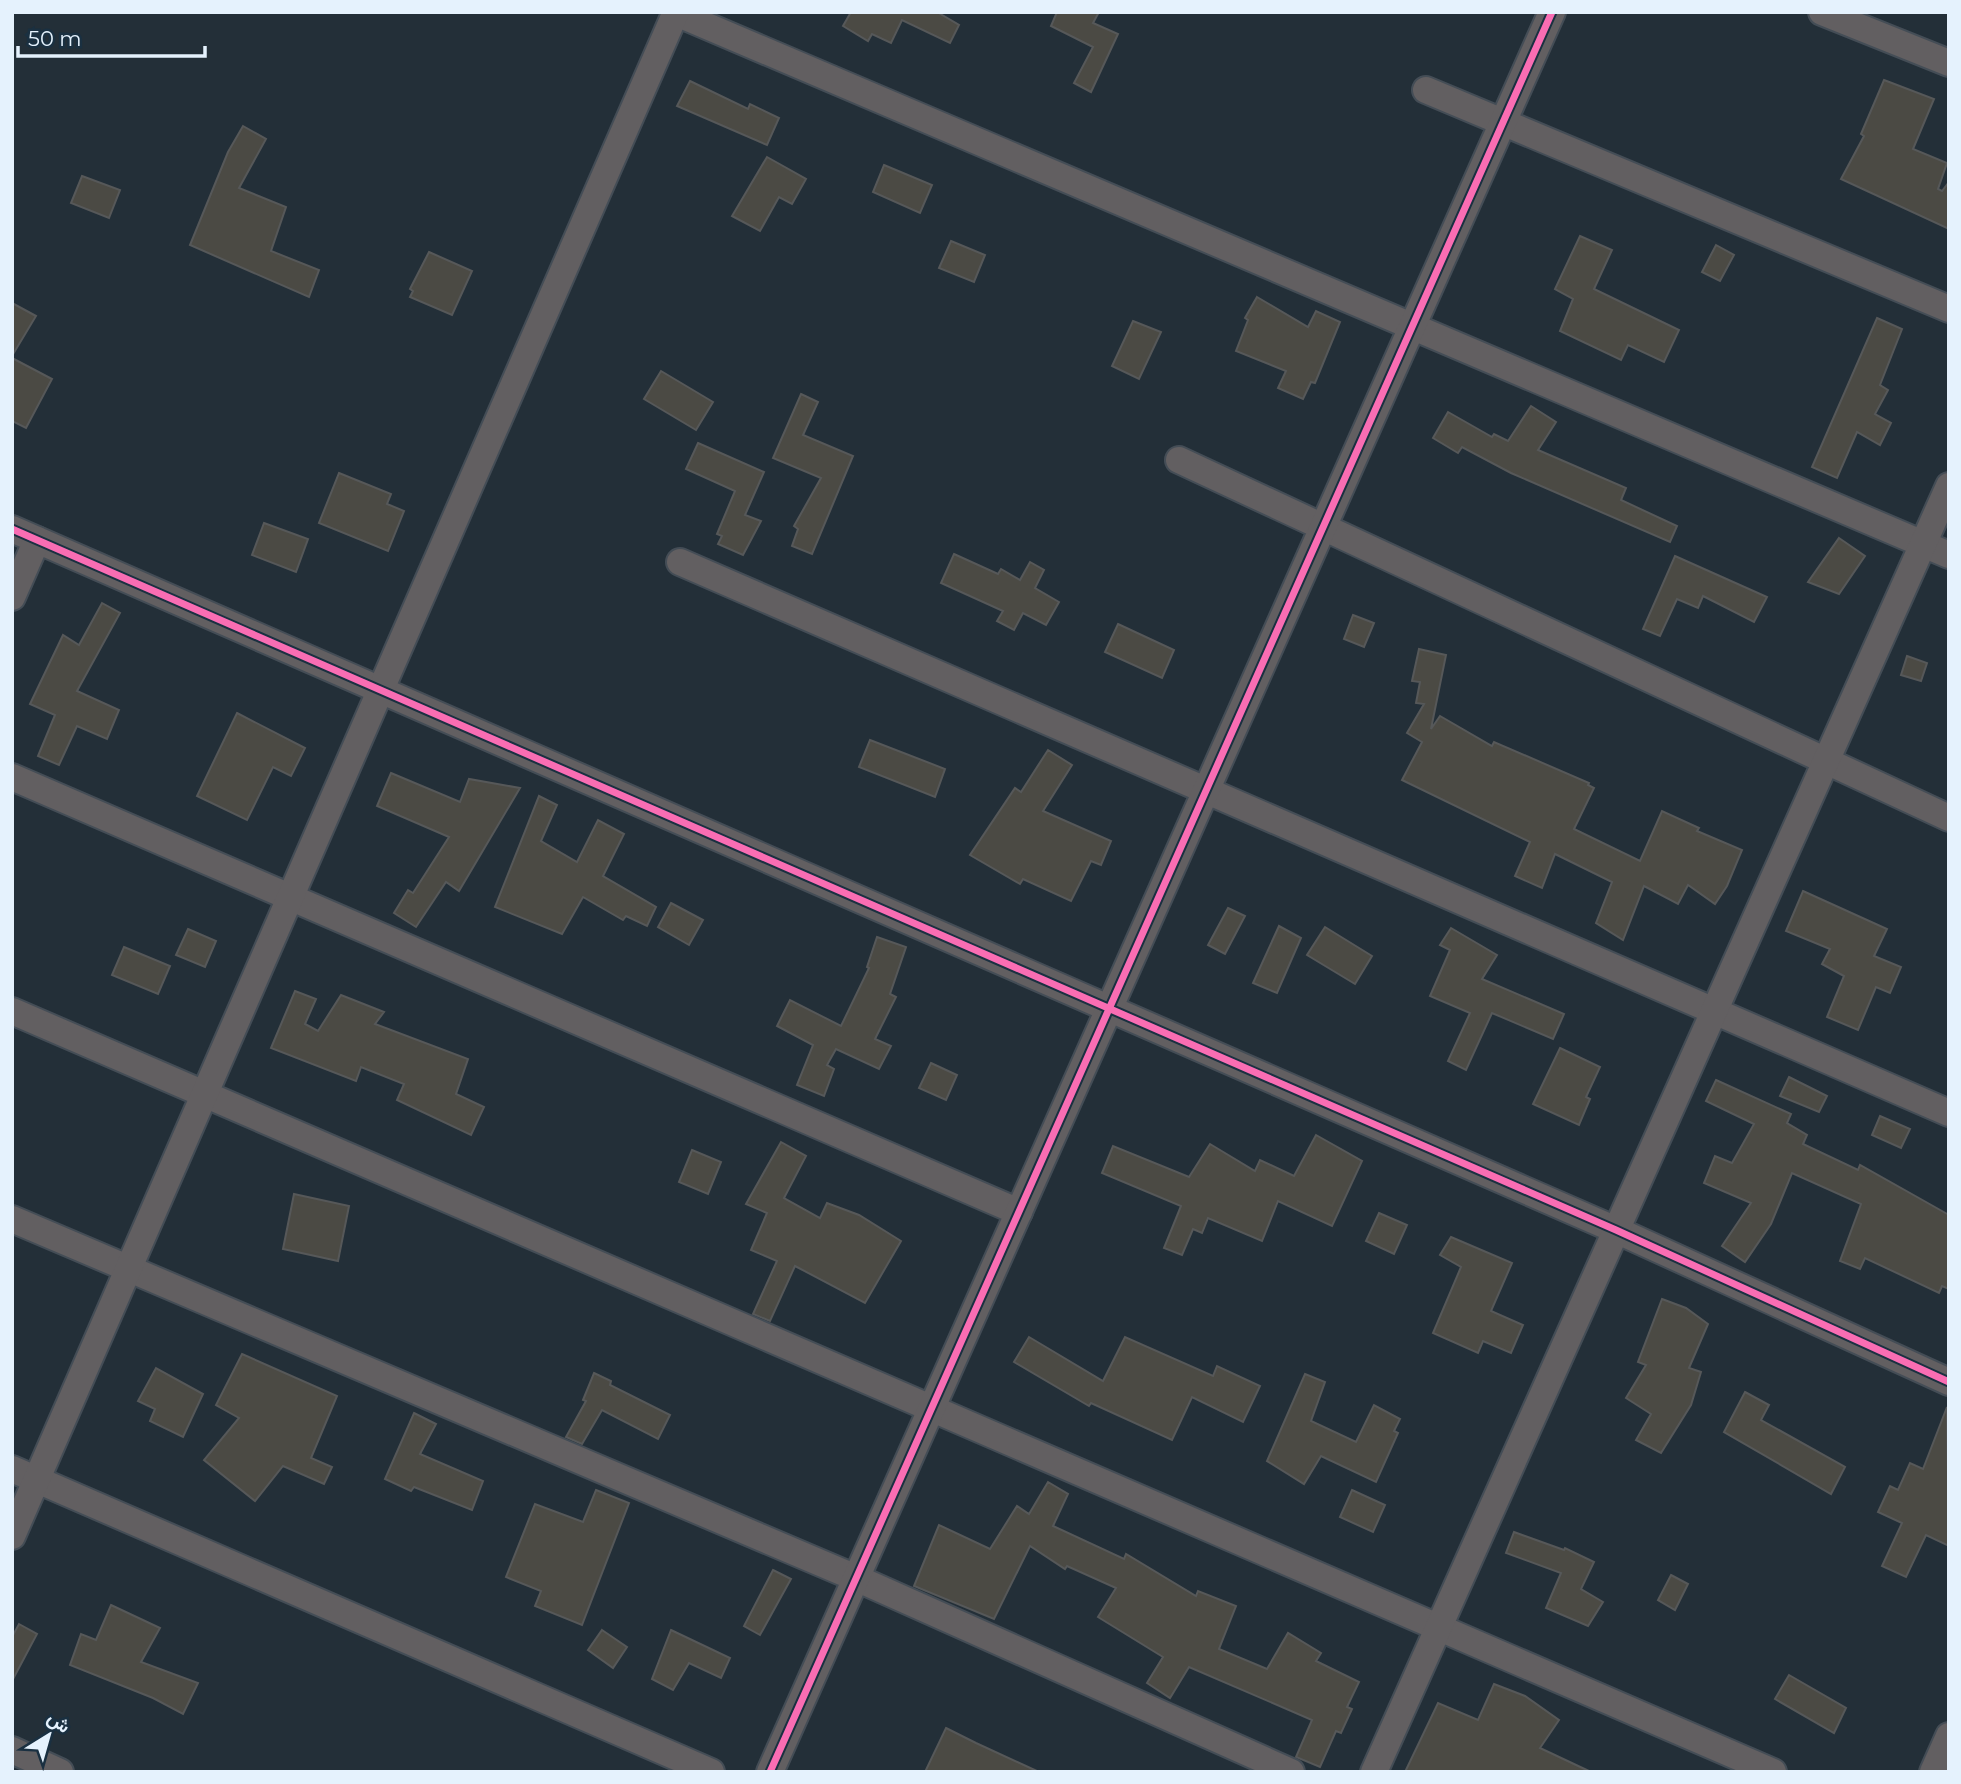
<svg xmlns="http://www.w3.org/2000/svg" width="1961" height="1784" font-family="Montserrat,Vazirmatn,sans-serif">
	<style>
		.building { fill: #4b4a44; stroke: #565859; stroke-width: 2 }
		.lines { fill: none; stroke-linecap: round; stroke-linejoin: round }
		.street-casing { stroke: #444d56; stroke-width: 30 }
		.street { stroke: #625f61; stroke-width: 26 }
		.cycleway-casing { stroke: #1a3041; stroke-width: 11 }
		.cycleway { stroke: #f96db3; stroke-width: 7 }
	</style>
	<rect width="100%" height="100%" fill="#232f38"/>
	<g class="building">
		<path d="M 851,12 L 937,12 L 959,25 L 950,43 L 902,20 L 891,43 L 872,34 L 868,41 L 843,26 Z"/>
		<path d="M 1057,12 L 1099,12 L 1093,23 L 1118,34 L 1091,92 L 1074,83 L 1093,47 L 1051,26 Z"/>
		<path d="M 1884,80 L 1934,99 L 1913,149 L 1947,163 L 1938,189 L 1942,191 L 1949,182 L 1949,229 L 1841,179 L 1864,136 L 1861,134 Z"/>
		<path d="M 690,81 L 748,109 L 750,104 L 779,118 L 767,145 L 677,106 Z"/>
		<path d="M 243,126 L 266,139 L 239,188 L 286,207 L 271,251 L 319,270 L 309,297 L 190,245 L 228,152 Z"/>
		<path d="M 767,157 L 806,179 L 792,204 L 779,197 L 760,231 L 732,216 Z"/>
		<path d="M 884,165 L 932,185 L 920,213 L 873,192 Z"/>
		<path d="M 82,176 L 120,190 L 109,218 L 71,203 Z"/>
		<path d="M 1580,236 L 1612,250 L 1594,289 L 1679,330 L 1664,362 L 1628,345 L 1621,360 L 1560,331 L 1573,299 L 1555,289 Z"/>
		<path d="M 951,241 L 985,255 L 974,282 L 939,268 Z"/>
		<path d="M 1716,245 L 1734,255 L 1720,281 L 1702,272 Z"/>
		<path d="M 429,252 L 472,271 L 452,315 L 410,297 L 413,291 L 410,289 Z"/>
		<path d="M 1257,297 L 1308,327 L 1316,311 L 1340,322 L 1315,383 L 1311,382 L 1303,399 L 1278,388 L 1286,371 L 1236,351 L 1248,320 L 1245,318 Z"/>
		<path d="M 12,303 L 36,316 L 12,356 Z"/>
		<path d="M 1877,318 L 1902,329 L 1880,385 L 1888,390 L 1875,414 L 1891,423 L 1880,445 L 1857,432 L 1837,478 L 1812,467 Z"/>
		<path d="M 1133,321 L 1161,332 L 1139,379 L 1112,366 Z"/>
		<path d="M 12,358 L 52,379 L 26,428 L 12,421 Z"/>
		<path d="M 661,371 L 713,402 L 696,430 L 644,399 Z"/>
		<path d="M 801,394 L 818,402 L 803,435 L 853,456 L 812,554 L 792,546 L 798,529 L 794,526 L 821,478 L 773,458 Z"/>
		<path d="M 1531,406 L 1556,422 L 1538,450 L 1626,488 L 1621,500 L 1677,526 L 1670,542 L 1511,473 L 1462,447 L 1458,453 L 1433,438 L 1448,412 L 1492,437 L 1494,434 L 1508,441 Z"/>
		<path d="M 698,443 L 764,472 L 745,515 L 761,521 L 743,555 L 718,544 L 722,536 L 717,534 L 735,491 L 686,469 Z"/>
		<path d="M 339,473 L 391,494 L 387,504 L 404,511 L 388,551 L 319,523 Z"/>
		<path d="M 264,523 L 308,539 L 296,572 L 252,555 Z"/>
		<path d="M 1839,538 L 1865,556 L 1839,594 L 1808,582 Z"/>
		<path d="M 954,554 L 998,574 L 1001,569 L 1020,580 L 1030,562 L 1044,570 L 1035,588 L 1059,602 L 1046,625 L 1023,613 L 1014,630 L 997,621 L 1003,611 L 941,583 Z"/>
		<path d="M 1675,556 L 1767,597 L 1754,622 L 1703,596 L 1698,608 L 1677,599 L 1660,636 L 1643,629 Z"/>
		<path d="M 102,603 L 120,613 L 77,691 L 119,710 L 107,739 L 77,726 L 59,765 L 38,756 L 55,715 L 30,704 L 63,635 L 79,645 Z"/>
		<path d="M 1353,615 L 1374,623 L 1364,647 L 1344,639 Z"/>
		<path d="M 1118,624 L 1174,650 L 1162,678 L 1105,652 Z"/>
		<path d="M 1419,649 L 1446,655 L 1431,729 L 1440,716 L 1492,746 L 1494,742 L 1589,783 L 1588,785 L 1594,788 L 1574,829 L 1640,861 L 1662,811 L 1699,828 L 1697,831 L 1742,850 L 1727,886 L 1715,904 L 1688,885 L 1678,904 L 1644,886 L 1623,940 L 1596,923 L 1612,882 L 1555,854 L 1542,888 L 1515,876 L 1530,842 L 1402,780 L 1422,742 L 1407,733 L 1424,704 L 1416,703 L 1420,682 L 1412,681 Z"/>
		<path d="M 1907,656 L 1927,663 L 1921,681 L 1901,675 Z"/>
		<path d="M 237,713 L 305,748 L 291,776 L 273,767 L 247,820 L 197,796 Z"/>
		<path d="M 870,740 L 945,769 L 935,797 L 859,767 Z"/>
		<path d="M 1048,750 L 1072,765 L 1043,811 L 1111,841 L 1101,865 L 1091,861 L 1071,901 L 1023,879 L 1020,884 L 970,855 L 1015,788 L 1021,792 Z"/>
		<path d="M 391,773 L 460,802 L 469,779 L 520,788 L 459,891 L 446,882 L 416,927 L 394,913 L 408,890 L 413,893 L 449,837 L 377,806 Z"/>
		<path d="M 539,796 L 557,805 L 541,841 L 577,862 L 598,820 L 624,834 L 603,876 L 656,907 L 647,926 L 626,916 L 623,920 L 583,897 L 562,934 L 495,907 Z"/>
		<path d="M 1803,891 L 1887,929 L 1874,956 L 1901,967 L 1890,993 L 1876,987 L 1858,1030 L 1827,1017 L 1844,976 L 1822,964 L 1830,949 L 1786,931 Z"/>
		<path d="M 671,903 L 703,920 L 689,945 L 658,927 Z"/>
		<path d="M 1228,908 L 1245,916 L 1225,954 L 1208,945 Z"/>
		<path d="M 1279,926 L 1301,938 L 1277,993 L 1253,983 Z"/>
		<path d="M 1325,927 L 1372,956 L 1355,984 L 1307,955 Z"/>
		<path d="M 1451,928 L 1497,955 L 1482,979 L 1564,1014 L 1553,1039 L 1492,1013 L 1466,1070 L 1448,1061 L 1470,1013 L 1430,996 L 1450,950 L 1440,945 Z"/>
		<path d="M 188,929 L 216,941 L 205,967 L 176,955 Z"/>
		<path d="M 877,937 L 906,947 L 890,994 L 896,997 L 875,1039 L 891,1046 L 879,1069 L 836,1049 L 827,1065 L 834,1069 L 824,1096 L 797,1085 L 813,1045 L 777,1026 L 790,1000 L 841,1026 L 869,968 L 867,967 Z"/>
		<path d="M 124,947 L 170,966 L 158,994 L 112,975 Z"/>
		<path d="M 295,991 L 316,999 L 305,1024 L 318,1031 L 341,995 L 384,1012 L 375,1024 L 468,1059 L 456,1094 L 484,1107 L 471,1135 L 397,1100 L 404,1084 L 361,1067 L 356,1081 L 271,1048 Z"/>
		<path d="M 1560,1048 L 1600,1067 L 1586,1097 L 1590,1099 L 1579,1125 L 1533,1104 Z"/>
		<path d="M 931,1063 L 957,1075 L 946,1100 L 919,1088 Z"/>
		<path d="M 1789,1077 L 1827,1096 L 1819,1112 L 1780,1096 Z"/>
		<path d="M 1716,1080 L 1791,1114 L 1787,1123 L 1807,1135 L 1803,1144 L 1858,1170 L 1860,1165 L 1949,1215 L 1949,1289 L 1942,1286 L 1939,1293 L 1865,1258 L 1860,1269 L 1840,1261 L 1861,1204 L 1792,1173 L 1771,1224 L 1745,1262 L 1722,1246 L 1751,1203 L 1704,1183 L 1715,1156 L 1732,1163 L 1754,1124 L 1706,1101 Z"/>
		<path d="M 1880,1116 L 1910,1129 L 1901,1148 L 1872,1135 Z"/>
		<path d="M 1316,1135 L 1362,1161 L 1332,1226 L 1278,1201 L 1262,1241 L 1208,1218 L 1202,1233 L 1193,1229 L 1182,1255 L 1164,1248 L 1181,1206 L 1102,1173 L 1113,1146 L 1189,1177 L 1210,1144 L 1255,1171 L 1260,1160 L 1294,1176 Z"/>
		<path d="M 781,1142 L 806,1156 L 784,1198 L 820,1218 L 827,1203 L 859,1215 L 901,1241 L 865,1303 L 795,1266 L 770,1321 L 753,1314 L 777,1261 L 751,1250 L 767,1213 L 746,1204 Z"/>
		<path d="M 692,1150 L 721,1162 L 708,1194 L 679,1182 Z"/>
		<path d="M 294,1194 L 349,1206 L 338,1261 L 283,1249 Z"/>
		<path d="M 1379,1213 L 1407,1225 L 1394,1254 L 1366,1241 Z"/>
		<path d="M 1451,1237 L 1512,1263 L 1491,1311 L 1523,1325 L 1511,1353 L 1483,1341 L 1478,1353 L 1433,1333 L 1461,1267 L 1440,1255 Z"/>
		<path d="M 1662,1299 L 1686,1308 L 1708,1324 L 1689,1368 L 1701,1372 L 1691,1405 L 1661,1453 L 1636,1440 L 1651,1414 L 1626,1398 L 1646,1365 L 1638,1362 Z"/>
		<path d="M 1029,1337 L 1103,1381 L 1125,1337 L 1213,1376 L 1217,1366 L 1260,1386 L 1243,1422 L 1192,1397 L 1172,1440 L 1091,1403 L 1089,1406 L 1014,1362 Z"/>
		<path d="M 242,1354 L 337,1396 L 311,1458 L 332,1467 L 324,1484 L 283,1466 L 255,1501 L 204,1460 L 239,1418 L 216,1405 Z"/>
		<path d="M 156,1368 L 203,1394 L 183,1437 L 150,1421 L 155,1409 L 138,1401 Z"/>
		<path d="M 594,1373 L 611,1381 L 610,1385 L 670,1415 L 658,1439 L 602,1410 L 582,1444 L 566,1437 L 586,1401 L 583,1400 Z"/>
		<path d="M 1305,1374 L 1325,1382 L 1311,1421 L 1356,1442 L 1374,1405 L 1400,1419 L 1394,1431 L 1398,1433 L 1376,1482 L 1321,1456 L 1304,1484 L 1267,1461 Z"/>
		<path d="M 1745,1392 L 1769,1405 L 1761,1420 L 1845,1467 L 1831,1494 L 1724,1432 Z"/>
		<path d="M 1947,1407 L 1949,1546 L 1926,1535 L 1906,1577 L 1882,1566 L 1902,1523 L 1878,1512 L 1890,1486 L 1898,1490 L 1910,1463 L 1923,1469 Z"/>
		<path d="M 414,1413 L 436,1424 L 420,1454 L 483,1481 L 472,1510 L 414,1487 L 411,1491 L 385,1479 Z"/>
		<path d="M 1048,1482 L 1068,1494 L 1053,1526 L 1124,1559 L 1126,1554 L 1196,1596 L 1198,1591 L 1236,1606 L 1219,1649 L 1267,1669 L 1288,1633 L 1321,1653 L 1316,1661 L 1359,1682 L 1347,1707 L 1352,1709 L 1341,1733 L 1336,1731 L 1320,1767 L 1296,1757 L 1312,1720 L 1189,1667 L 1170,1698 L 1147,1683 L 1163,1657 L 1098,1617 L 1116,1588 L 1067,1566 L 1065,1569 L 1030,1546 L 994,1619 L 914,1586 L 939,1525 L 990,1549 L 1017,1506 L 1029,1514 Z"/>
		<path d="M 596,1490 L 629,1503 L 582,1625 L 535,1606 L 541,1591 L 506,1577 L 535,1504 L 583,1522 Z"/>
		<path d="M 1352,1490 L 1385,1505 L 1373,1532 L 1340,1517 Z"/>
		<path d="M 1514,1532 L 1564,1550 L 1565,1548 L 1594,1562 L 1581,1589 L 1603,1602 L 1588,1626 L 1546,1608 L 1561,1573 L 1506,1553 Z"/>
		<path d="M 773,1570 L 791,1579 L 760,1635 L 744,1626 Z"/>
		<path d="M 1671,1575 L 1688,1584 L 1675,1610 L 1658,1600 Z"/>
		<path d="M 111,1605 L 160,1628 L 141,1662 L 198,1683 L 183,1714 L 153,1698 L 70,1665 L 81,1634 L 96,1640 Z"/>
		<path d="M 19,1624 L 37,1634 L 12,1681 L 12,1637 Z"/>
		<path d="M 602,1630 L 627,1647 L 613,1668 L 588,1650 Z"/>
		<path d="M 671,1630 L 730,1658 L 721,1678 L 689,1663 L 673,1690 L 652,1679 Z"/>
		<path d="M 1789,1675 L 1846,1708 L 1834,1733 L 1775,1699 Z"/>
		<path d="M 1494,1684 L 1525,1696 L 1559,1720 L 1540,1748 L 1591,1772 L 1405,1772 L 1438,1703 L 1478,1720 Z"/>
		<path d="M 946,1728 L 976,1743 L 1039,1772 L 925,1772 Z"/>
	</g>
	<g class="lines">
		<defs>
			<g id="street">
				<path d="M 674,12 L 1949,555"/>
				<path d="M 1822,12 L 1949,63"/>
				<path d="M 1426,90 L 1949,309"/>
				<path d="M 1179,460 L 1949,818"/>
				<path d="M 12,529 L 1616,1230 L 1949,1382"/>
				<path d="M 680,562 L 1949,1113"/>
				<path d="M 12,597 L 37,540"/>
				<path d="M 12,777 L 1019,1212"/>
				<path d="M 12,1011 L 1773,1772"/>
				<path d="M 12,1219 L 856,1578 L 1291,1772"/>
				<path d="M 12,1469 L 711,1772"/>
				<path d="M 12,1536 L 676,12"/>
				<path d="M 12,1750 L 60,1772"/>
				<path d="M 770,1772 L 1552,12"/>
				<path d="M 1374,1772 L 1949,486"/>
				<path d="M 1933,1772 L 1949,1736"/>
			</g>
		</defs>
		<use href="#street" class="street-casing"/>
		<use href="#street" class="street"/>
		<defs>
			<g id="cycleway">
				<path d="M 12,529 L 1616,1230 L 1949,1382"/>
				<path d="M 770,1772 L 1552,12"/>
			</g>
		</defs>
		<use href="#cycleway" class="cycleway-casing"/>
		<use href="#cycleway" class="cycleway"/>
	</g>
	<rect width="1961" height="1784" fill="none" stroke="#e5f2fd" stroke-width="28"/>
	<g transform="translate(49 1735) rotate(37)" stroke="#1a3041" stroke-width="5" paint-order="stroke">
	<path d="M0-5L12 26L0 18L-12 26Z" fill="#e5f2fd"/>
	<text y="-10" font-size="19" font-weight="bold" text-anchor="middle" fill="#e5f2fd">ش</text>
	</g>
	<path d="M18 46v10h187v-10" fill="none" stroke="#e5f2fd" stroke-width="3.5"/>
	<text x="28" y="46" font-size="21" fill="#e5f2fd" stroke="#1a3041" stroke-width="5" paint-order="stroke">50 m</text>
</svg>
